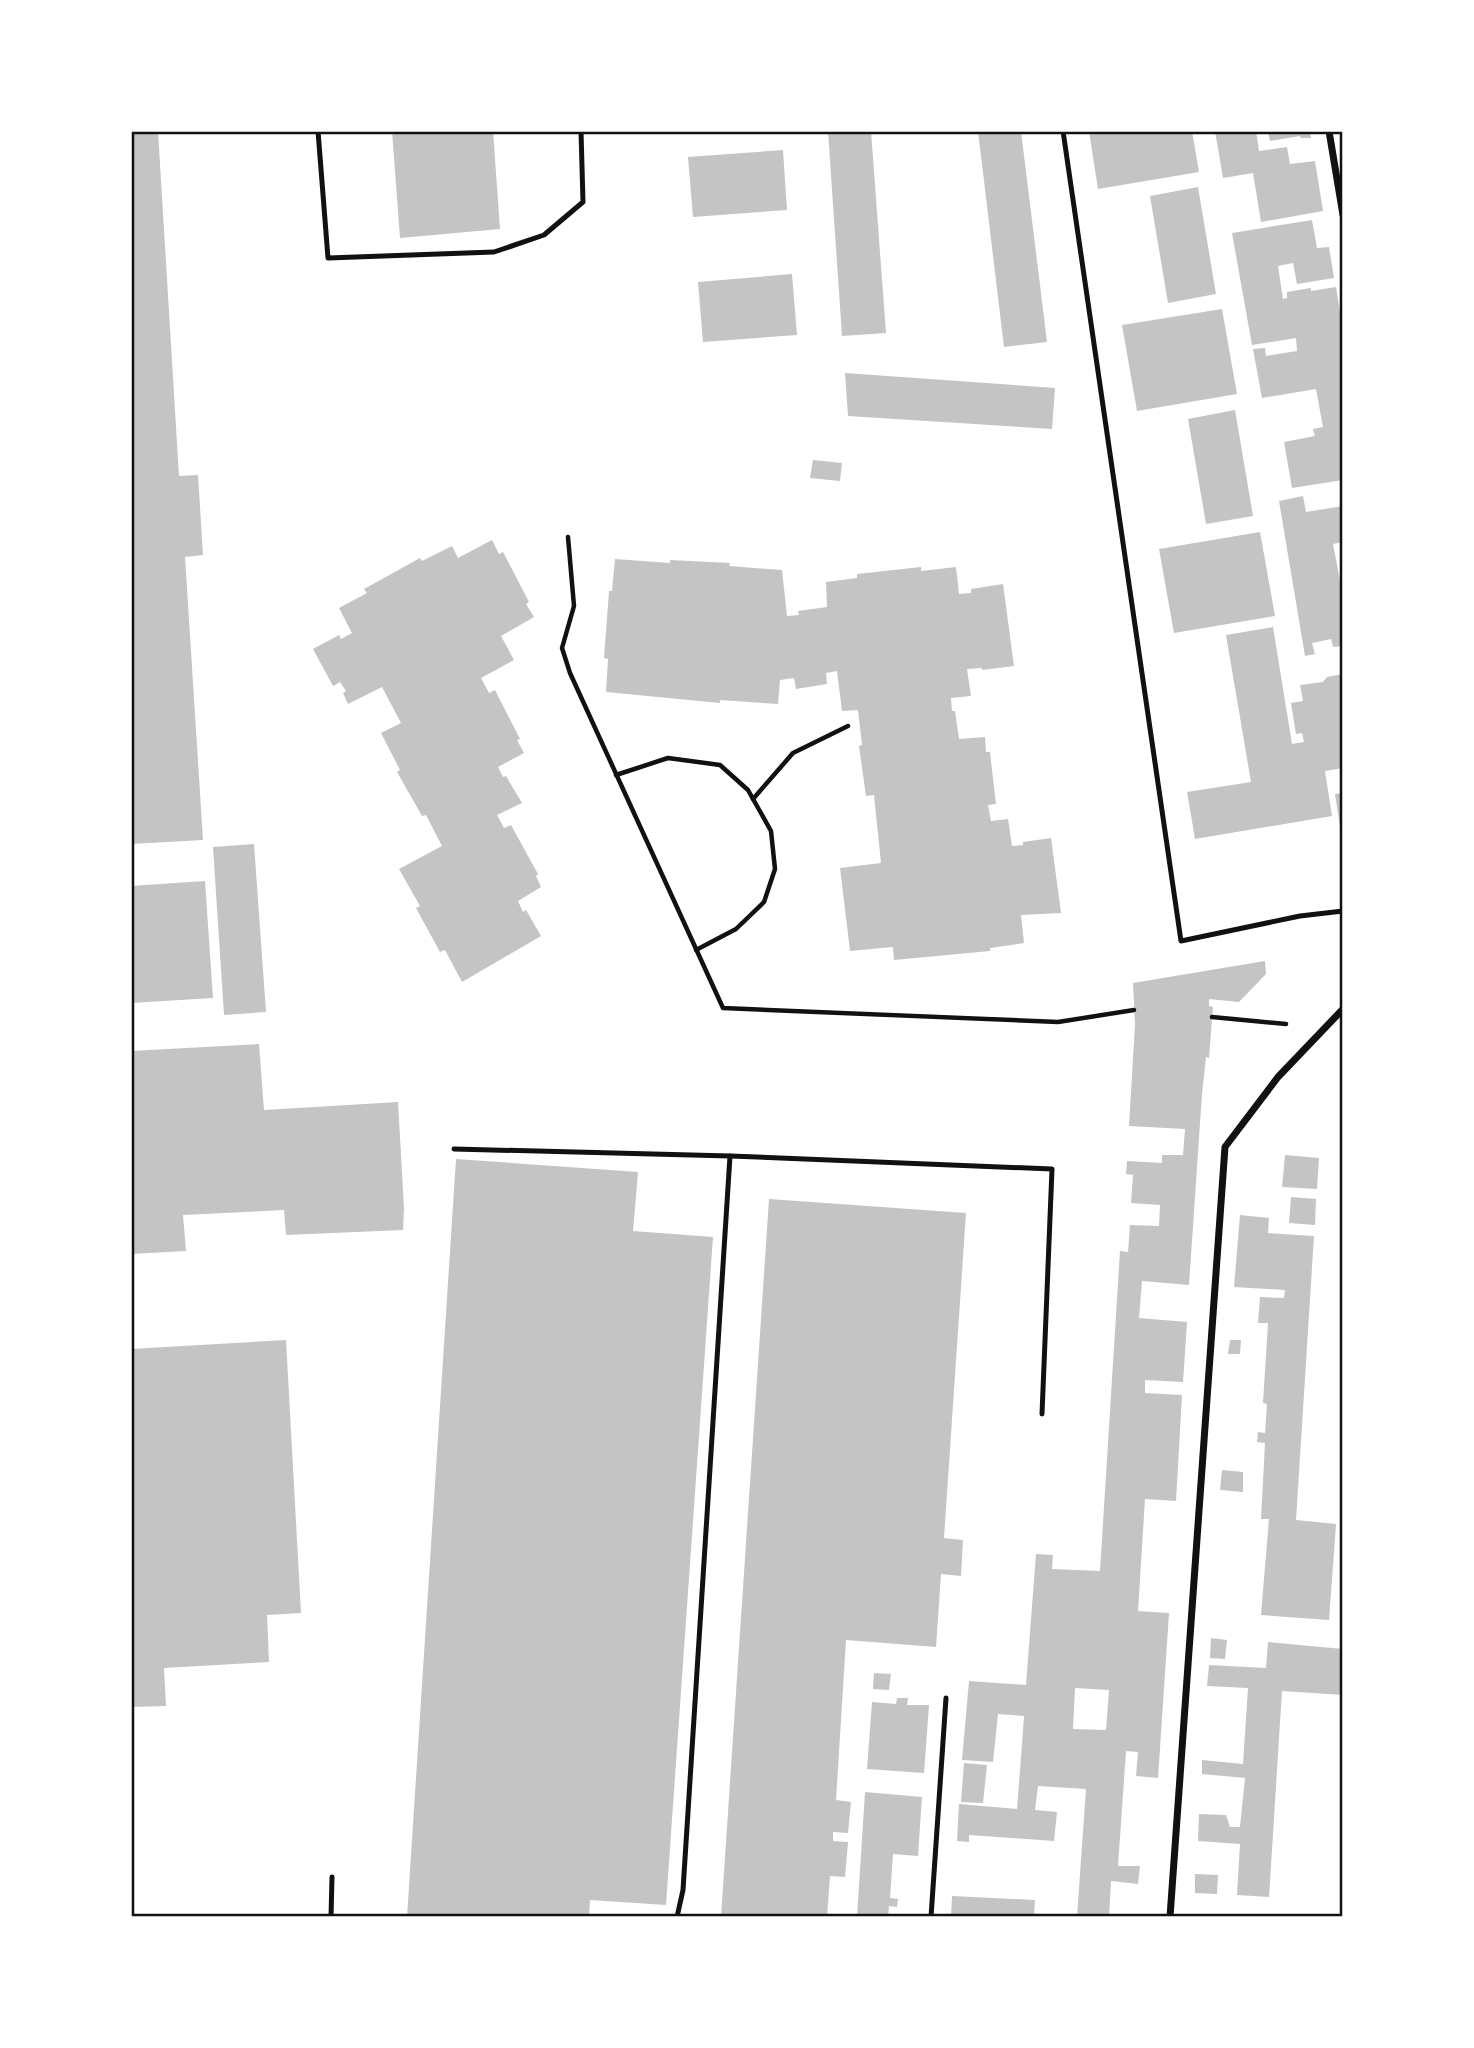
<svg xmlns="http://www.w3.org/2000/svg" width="1474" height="2048" font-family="'Work Sans',sans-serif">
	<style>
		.building { fill: #c4c4c4; fill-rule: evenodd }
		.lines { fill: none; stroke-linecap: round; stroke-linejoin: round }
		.path { stroke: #111; stroke-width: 4.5 }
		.service { stroke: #111; stroke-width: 5 }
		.minor { stroke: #111; stroke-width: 7 }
		.neatline { fill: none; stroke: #111; stroke-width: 2.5 }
	</style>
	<rect width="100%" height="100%" fill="#fff"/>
	<g class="building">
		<path d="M 131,131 L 158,131 L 179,476 L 198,475 L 203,555 L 185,557 L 203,840 L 131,844 Z"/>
		<path d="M 392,131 L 493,131 L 500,229 L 400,238 Z"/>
		<path d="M 828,131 L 871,131 L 886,333 L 842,336 Z"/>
		<path d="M 978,131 L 1021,131 L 1047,342 L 1004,347 Z"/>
		<path d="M 1089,131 L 1192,131 L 1199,172 L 1098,189 Z"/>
		<path d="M 1215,131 L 1256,131 L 1259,151 L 1287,147 L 1290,164 L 1315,161 L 1323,211 L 1261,222 L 1253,173 L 1223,178 Z"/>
		<path d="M 1268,131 L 1310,131 L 1311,138 L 1300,138 L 1300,136 L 1270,141 Z"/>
		<path d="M 783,150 L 787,210 L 693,217 L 688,157 Z"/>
		<path d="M 1198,187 L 1216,294 L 1168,303 L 1150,196 Z"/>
		<path d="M 1312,220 L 1317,248 L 1329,247 L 1334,278 L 1297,284 L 1293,263 L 1278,266 L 1283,299 L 1287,298 L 1287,292 L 1311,288 L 1311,291 L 1336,287 L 1343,331 L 1343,480 L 1292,488 L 1284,442 L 1315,436 L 1313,429 L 1323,427 L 1316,389 L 1262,398 L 1253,349 L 1265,348 L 1266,356 L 1297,351 L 1296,338 L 1252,345 L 1232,233 Z"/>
		<path d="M 792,274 L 797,335 L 703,342 L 698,282 Z"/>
		<path d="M 1222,309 L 1237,394 L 1137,411 L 1122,325 Z"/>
		<path d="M 845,373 L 1055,388 L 1052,429 L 848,416 Z"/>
		<path d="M 1235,410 L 1253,516 L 1206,524 L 1188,419 Z"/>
		<path d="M 813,460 L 842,463 L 840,481 L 810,478 Z"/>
		<path d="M 1303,496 L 1306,512 L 1343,506 L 1343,542 L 1333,544 L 1343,596 L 1343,646 L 1333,647 L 1331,639 L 1312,643 L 1315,654 L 1305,656 L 1279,501 Z"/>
		<path d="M 1260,532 L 1275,616 L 1174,633 L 1159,549 Z"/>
		<path d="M 492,540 L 499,554 L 503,552 L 529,602 L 526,604 L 534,617 L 501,636 L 514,660 L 481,678 L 489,693 L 495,690 L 520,739 L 517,740 L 524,753 L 498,767 L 503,777 L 506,776 L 522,803 L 497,815 L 504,828 L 511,825 L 538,874 L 536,876 L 541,887 L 518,901 L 523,912 L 526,910 L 541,936 L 462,982 L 445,950 L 440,952 L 416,908 L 420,906 L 399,869 L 442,846 L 426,815 L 422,816 L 397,772 L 400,770 L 381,733 L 401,723 L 382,687 L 348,704 L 343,693 L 346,691 L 340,682 L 333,686 L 313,649 L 339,635 L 341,639 L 352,633 L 339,608 L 367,593 L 364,589 L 420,558 L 422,561 L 452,546 L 458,558 Z"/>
		<path d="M 615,559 L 670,563 L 670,560 L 730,563 L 729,566 L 782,570 L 787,616 L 799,615 L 798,611 L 827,607 L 826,582 L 857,578 L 857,574 L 921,567 L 921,571 L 956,567 L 959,594 L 971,593 L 971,589 L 1003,584 L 1014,666 L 982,670 L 982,668 L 967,669 L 971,696 L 951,698 L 952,711 L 955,711 L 959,739 L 985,737 L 986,752 L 990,752 L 996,804 L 988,805 L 991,821 L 1008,819 L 1012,846 L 1023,845 L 1023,842 L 1051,838 L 1061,913 L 1021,915 L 1024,943 L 990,948 L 990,951 L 894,960 L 893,947 L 850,951 L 840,868 L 881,863 L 874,795 L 866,796 L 859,746 L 862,745 L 858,710 L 842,711 L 837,671 L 826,673 L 827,684 L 796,689 L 794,678 L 780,680 L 778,704 L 720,700 L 720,703 L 606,692 L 608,659 L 604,658 L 609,591 L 612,591 Z"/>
		<path d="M 1273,627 L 1292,744 L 1304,742 L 1302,733 L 1296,734 L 1291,703 L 1303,701 L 1300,685 L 1323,682 L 1327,677 L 1343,674 L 1343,768 L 1325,771 L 1332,816 L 1195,839 L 1187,792 L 1251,782 L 1226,635 Z"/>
		<path d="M 1343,793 L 1343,833 L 1341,833 L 1335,794 Z"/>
		<path d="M 254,844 L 266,1012 L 224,1015 L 213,847 Z"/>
		<path d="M 205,881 L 213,998 L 131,1003 L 131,886 Z"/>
		<path d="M 1265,961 L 1266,974 L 1239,1002 L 1209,999 L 1209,1006 L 1213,1007 L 1209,1058 L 1206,1057 L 1202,1094 L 1189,1285 L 1142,1281 L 1139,1318 L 1187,1322 L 1183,1382 L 1145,1380 L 1145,1393 L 1182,1395 L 1176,1501 L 1145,1499 L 1138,1611 L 1169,1613 L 1158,1778 L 1136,1776 L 1138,1752 L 1126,1751 L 1118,1866 L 1140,1866 L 1138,1884 L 1111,1881 L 1109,1917 L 1077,1917 L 1086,1789 L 1038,1786 L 1035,1810 L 1057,1812 L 1054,1841 L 969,1835 L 969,1842 L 957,1841 L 959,1804 L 1017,1809 L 1022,1744 L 1024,1716 L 998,1714 L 993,1762 L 962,1760 L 969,1681 L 1026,1685 L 1036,1554 L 1053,1555 L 1052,1569 L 1100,1571 L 1120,1251 L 1128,1252 L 1130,1225 L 1159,1226 L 1160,1205 L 1131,1203 L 1133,1175 L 1126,1174 L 1127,1161 L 1162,1163 L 1162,1155 L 1183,1155 L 1185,1129 L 1129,1126 L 1135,1024 L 1133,983 ZM 1075,1688 L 1109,1690 L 1106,1730 L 1073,1729 Z"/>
		<path d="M 259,1044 L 264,1110 L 398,1102 L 404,1208 L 403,1230 L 286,1235 L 284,1210 L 183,1215 L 186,1251 L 131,1254 L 131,1051 Z"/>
		<path d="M 1285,1155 L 1319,1158 L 1317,1189 L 1282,1187 Z"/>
		<path d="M 456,1159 L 638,1172 L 633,1231 L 713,1237 L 666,1905 L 590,1900 L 589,1917 L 407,1917 Z"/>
		<path d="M 1291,1197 L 1316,1199 L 1315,1225 L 1289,1223 Z"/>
		<path d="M 769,1199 L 966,1213 L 944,1538 L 963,1540 L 961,1576 L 941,1574 L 936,1647 L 846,1640 L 836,1800 L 851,1802 L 848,1833 L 833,1832 L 833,1841 L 848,1842 L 845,1877 L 830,1876 L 827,1917 L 721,1917 Z"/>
		<path d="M 1240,1215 L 1269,1218 L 1268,1233 L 1314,1236 L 1296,1520 L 1336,1524 L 1329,1620 L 1261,1615 L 1269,1519 L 1261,1519 L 1265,1443 L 1257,1442 L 1258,1432 L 1265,1433 L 1267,1404 L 1263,1403 L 1268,1323 L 1258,1323 L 1260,1297 L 1284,1298 L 1285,1290 L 1234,1287 Z"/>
		<path d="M 286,1340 L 301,1613 L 267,1615 L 269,1662 L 164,1668 L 166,1706 L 131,1707 L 131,1349 Z"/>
		<path d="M 1230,1340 L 1241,1340 L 1240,1354 L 1228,1354 Z"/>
		<path d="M 1222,1470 L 1243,1472 L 1243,1492 L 1220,1490 Z"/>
		<path d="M 1211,1638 L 1227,1640 L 1225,1659 L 1210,1658 Z"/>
		<path d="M 1268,1642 L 1343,1649 L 1343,1695 L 1282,1691 L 1269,1897 L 1237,1895 L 1240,1844 L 1198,1841 L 1199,1814 L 1226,1815 L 1230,1827 L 1240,1827 L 1245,1778 L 1202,1774 L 1202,1760 L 1243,1764 L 1248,1688 L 1207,1686 L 1209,1665 L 1266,1668 Z"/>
		<path d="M 874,1673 L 891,1674 L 889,1690 L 873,1689 Z"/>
		<path d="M 897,1698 L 908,1698 L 907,1705 L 929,1705 L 924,1773 L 867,1769 L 872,1702 L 896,1704 Z"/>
		<path d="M 964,1763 L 987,1765 L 983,1803 L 961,1802 Z"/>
		<path d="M 865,1792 L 922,1797 L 918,1856 L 893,1854 L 890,1898 L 898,1899 L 897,1907 L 889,1906 L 888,1917 L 857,1917 Z"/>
		<path d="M 1195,1874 L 1218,1875 L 1217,1894 L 1195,1893 Z"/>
		<path d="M 952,1896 L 1035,1900 L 1034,1917 L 951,1917 Z"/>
	</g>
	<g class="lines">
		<g class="path">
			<path d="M 568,537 L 574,606 L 562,648 L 570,673 L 723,1008 L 1058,1022 L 1134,1010"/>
			<path d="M 616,775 L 668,758 L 720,765 L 748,790 L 771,831 L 775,869 L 764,902 L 736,929 L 696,950"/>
			<path d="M 753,799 L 793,753 L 848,726"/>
			<path d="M 1212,1017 L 1286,1024"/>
		</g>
		<g class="service">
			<path d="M 318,131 L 328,258 L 494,252 L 544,235 L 583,202 L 581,131"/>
			<path d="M 1063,131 L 1181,941 L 1300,916 L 1343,911"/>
			<path d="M 454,1149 L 730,1156 L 683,1890 L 677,1917"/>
			<path d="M 730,1156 L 1052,1169 L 1042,1414"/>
			<path d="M 331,1917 L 332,1877"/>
			<path d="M 931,1917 L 946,1698"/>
		</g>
		<g class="minor">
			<path d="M 1329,131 L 1343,215"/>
			<path d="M 1170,1917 L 1225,1147 L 1278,1077 L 1343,1009"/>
		</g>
	</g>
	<rect width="1474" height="2048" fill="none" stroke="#ffffff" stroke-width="266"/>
	<rect x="133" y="133" width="1208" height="1782" class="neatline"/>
</svg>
